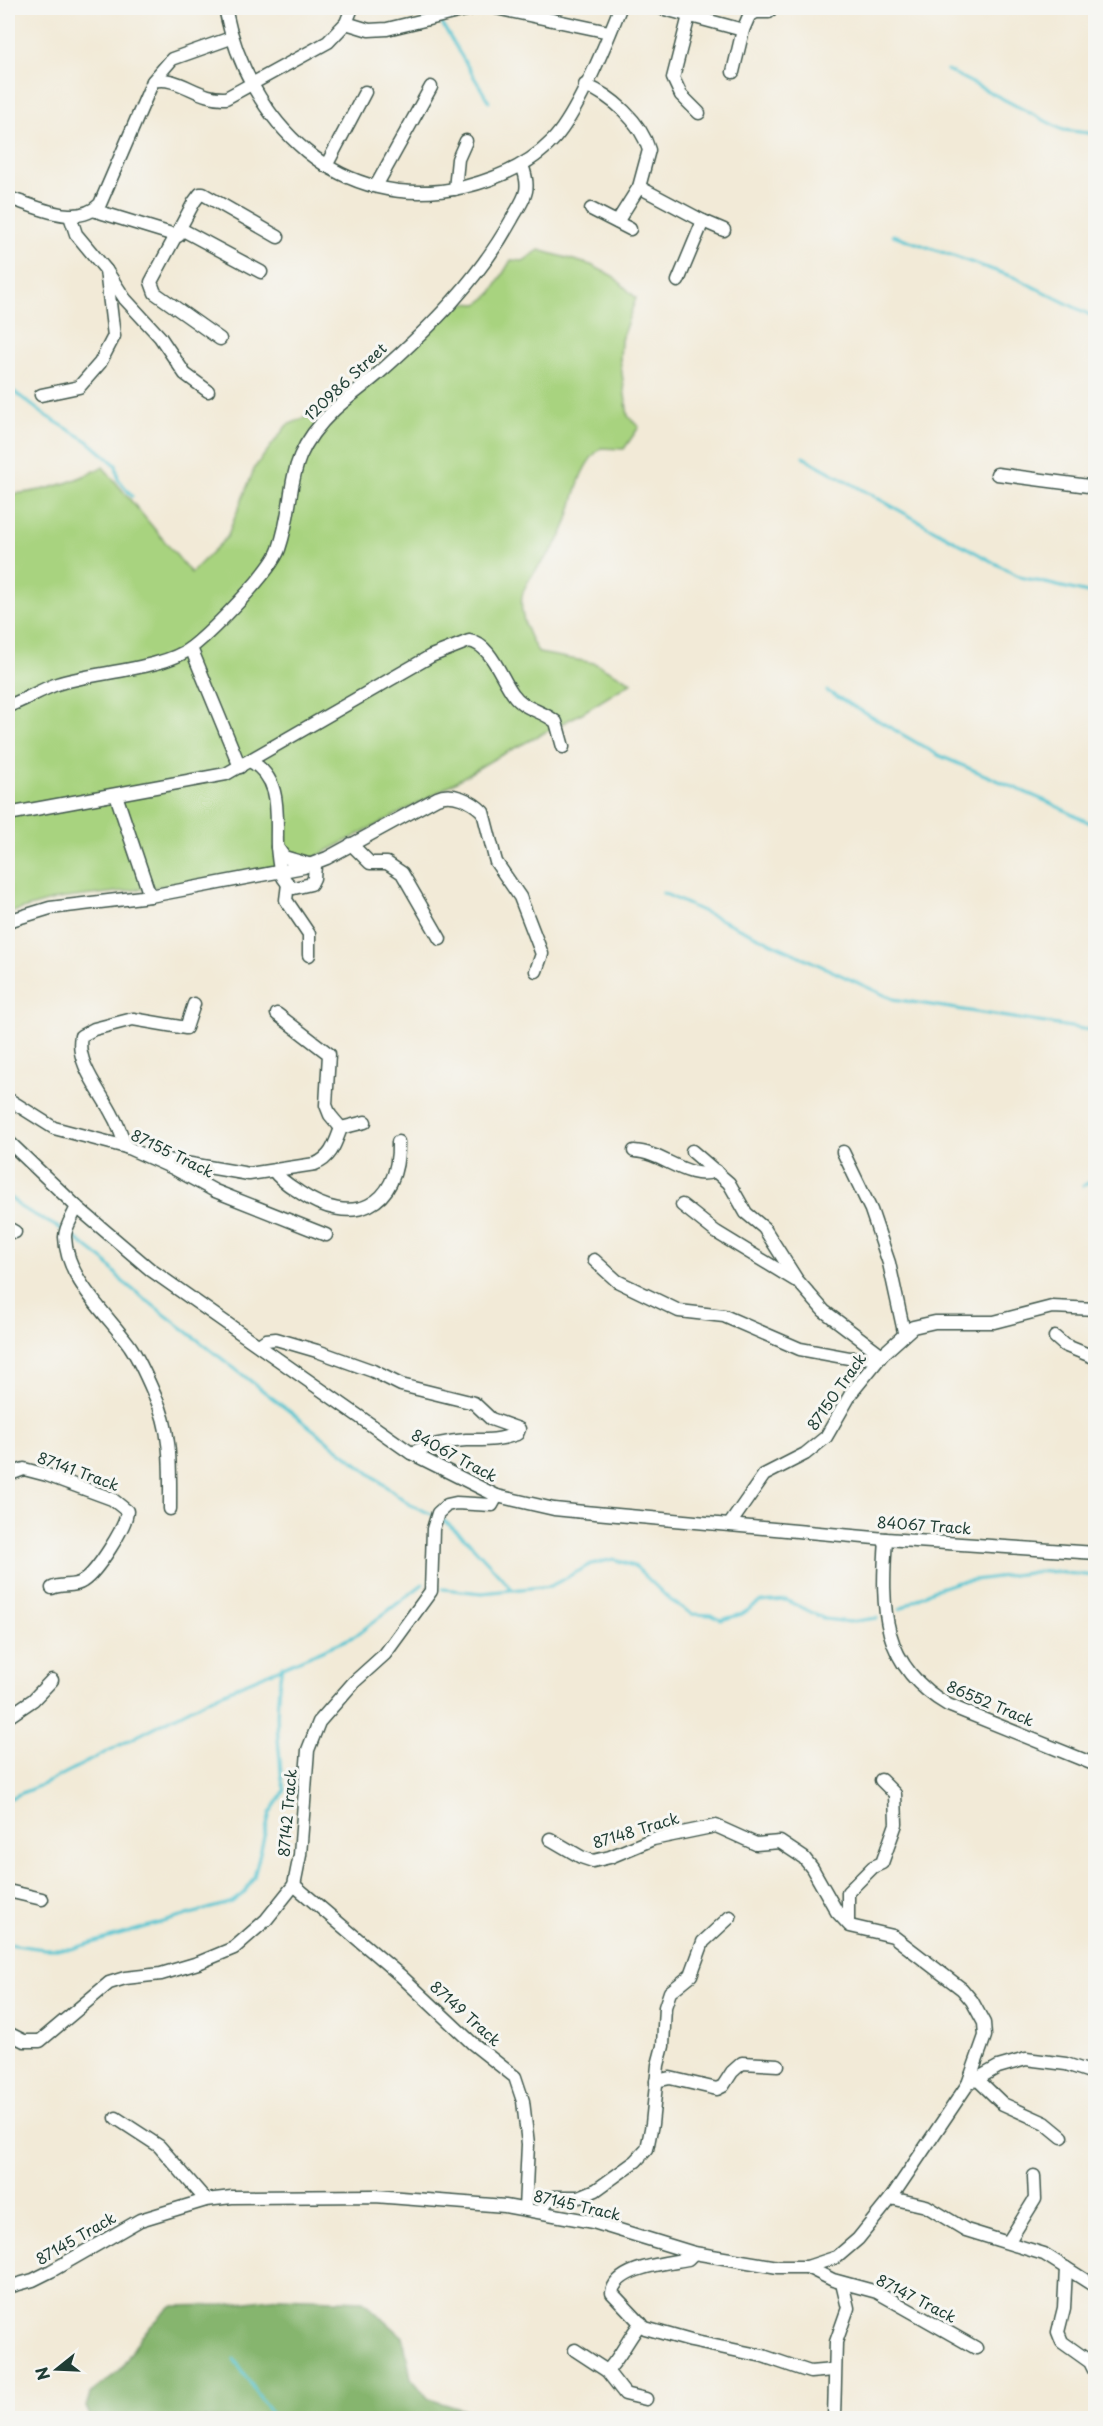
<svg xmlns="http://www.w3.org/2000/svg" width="1103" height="2426" font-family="'Playpen Sans',sans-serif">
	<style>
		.green { fill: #a8d37f; stroke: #64885a; stroke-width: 1.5 }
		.forest { fill: #86b56e; stroke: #527951; stroke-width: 1.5 }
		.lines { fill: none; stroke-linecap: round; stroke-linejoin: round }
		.stream { stroke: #59c5d1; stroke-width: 3 }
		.minor-casing { stroke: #3f574c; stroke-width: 15 }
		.minor { stroke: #fff; stroke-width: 12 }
		.labels { text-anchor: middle; stroke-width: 6; stroke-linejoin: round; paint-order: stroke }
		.street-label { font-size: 15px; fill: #1f3d34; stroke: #f6f6f2 }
	</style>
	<rect width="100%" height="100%" fill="#f6f6f2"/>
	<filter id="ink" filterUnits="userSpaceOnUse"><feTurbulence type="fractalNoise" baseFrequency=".0167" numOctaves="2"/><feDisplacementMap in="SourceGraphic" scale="12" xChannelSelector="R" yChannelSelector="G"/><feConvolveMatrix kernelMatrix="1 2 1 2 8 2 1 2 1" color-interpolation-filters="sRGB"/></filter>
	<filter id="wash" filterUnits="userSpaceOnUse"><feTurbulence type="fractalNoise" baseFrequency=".008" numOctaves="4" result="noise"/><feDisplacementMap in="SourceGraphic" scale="24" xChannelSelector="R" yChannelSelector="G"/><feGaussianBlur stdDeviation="1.35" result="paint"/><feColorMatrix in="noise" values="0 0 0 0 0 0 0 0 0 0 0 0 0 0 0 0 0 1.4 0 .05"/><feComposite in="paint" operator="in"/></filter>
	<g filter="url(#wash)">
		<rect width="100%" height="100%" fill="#f2ead7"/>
		<path class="green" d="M 539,250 L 591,265 L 613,276 L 636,298 L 621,340 L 620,359 L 628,416 L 639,427 L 624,449 L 601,448 C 571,473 577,512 557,543 C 547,559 525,578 522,597 C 519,614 529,639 539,653 L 594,663 L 632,682 L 582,713 L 492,760 L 425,800 L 300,865 L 150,888 L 58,899 L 8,913 L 8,494 C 40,493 74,482 103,467 L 191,573 L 227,537 L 255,467 L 287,425 L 352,399 L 461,303 L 478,304 L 491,294 L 511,260 L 523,261 Z"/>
		<path class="forest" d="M 279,2298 L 363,2301 L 403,2337 L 411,2378 L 429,2399 L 489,2418 L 91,2418 L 86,2407 L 90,2394 L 120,2370 L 142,2335 L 171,2306 L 224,2305 Z"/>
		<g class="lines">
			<g class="stream">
				<path d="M 433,8 L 434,10"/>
				<path d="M 441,22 L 489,102"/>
				<path d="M 947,70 L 1063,130 L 1096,134"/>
				<path d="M 893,235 L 1016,278 L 1096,318"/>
				<path d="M 8,387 L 46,416 L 88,441 L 116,465 L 118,479 L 132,496"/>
				<path d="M 803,457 L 1020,577 L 1096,595"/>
				<path d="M 827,691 L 938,755 L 1048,802 L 1096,826"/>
				<path d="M 663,893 L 893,999 L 1096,1031"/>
				<path d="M 1083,1186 L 1096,1178"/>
				<path d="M 8,1195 L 20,1207 L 63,1230"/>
				<path d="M 74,1237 L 105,1261 L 123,1282 L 409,1504 L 431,1514"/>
				<path d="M 442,1519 L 468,1541 L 513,1590"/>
				<path d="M 443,1589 L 482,1593 L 551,1586 L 591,1564 L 614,1559 L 636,1567 L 670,1600 L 692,1614 L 711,1615 L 721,1620 L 742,1614 L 760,1602 L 786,1600 L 825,1619 L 849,1622 L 877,1618"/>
				<path d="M 900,1609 L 931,1591 L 958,1582 L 1044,1571 L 1096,1576"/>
				<path d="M 8,1799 L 48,1782 L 213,1697 L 355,1636 L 423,1584"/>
				<path d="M 8,1944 L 44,1949 L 71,1949 L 232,1902 L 244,1893 L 254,1877 L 270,1813 L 285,1790 C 280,1780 281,1770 280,1759 C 276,1725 276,1700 282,1666"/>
				<path d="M 234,2359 L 274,2418"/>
			</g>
		</g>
	</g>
	<g filter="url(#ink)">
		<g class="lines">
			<defs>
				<g id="minor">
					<path d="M 225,8 C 248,123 339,215 464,187 C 496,179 529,165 552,141 C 576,117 607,41 620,8"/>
					<path d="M 496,8 L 609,32"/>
					<path d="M 661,8 L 743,30"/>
					<path d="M 691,8 L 673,78 L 681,95 L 699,113"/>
					<path d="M 346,23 L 369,30 L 387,29 L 474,8"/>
					<path d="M 733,72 L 743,30 L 749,16 L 756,12 L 769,12"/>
					<path d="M 153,81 L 172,59 L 231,38"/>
					<path d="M 585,85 C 612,96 641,122 649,150 L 639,187 L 617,222"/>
					<path d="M 326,166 L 365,92"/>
					<path d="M 376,186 L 431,87"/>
					<path d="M 639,187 L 703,221 L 678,281"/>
					<path d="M 455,189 L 458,159 L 466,141"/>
					<path d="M 8,198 C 35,205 76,229 100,204 L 153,81 C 179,75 198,100 226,98 L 328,42 L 346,23 L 352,8"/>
					<path d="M 591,209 L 630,229"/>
					<path d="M 93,210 L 178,236"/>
					<path d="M 703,221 L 724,230"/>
					<path d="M 181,229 L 261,272"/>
					<path d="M 106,270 L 125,299 L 160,337 L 185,374 L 208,391"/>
					<path d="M 220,339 L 155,293 L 151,282 L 194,202 L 200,194 L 203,194 L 278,237"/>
					<path d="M 41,395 L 79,387 L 100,363 L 114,336 L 106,270 L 76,234 L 70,216"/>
					<path d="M 997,474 L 1096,487"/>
					<path d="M 191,648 L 240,767"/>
					<path d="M 8,706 C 25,700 40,690 57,684 C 92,672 164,670 192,647 C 212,631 271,572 279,549 C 299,490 280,462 334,410 C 348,397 364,386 379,373 C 430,328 479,279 512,219 C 516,211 524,201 526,191 C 528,182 525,173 522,165"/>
					<path d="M 250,761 C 283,779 276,815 277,847"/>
					<path d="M 116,795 L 150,896"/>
					<path d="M 8,814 L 226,774 L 431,656 L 469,641 C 491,644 501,678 513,694 C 524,710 542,710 556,722 L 563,747"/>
					<path d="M 351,844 L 370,863 L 387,863 L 402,873 L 440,939"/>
					<path d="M 277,847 L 284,857 L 315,866 L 314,878 L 311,884 L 294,888 C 278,879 279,863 277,847 Z"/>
					<path d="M 288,884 L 286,900 L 309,934 L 309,955"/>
					<path d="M 8,921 L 50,908 L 150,896 L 304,867 L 327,858 L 437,798 C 452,791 472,801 483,812 L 496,862 L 520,897 L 542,954 L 536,971"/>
					<path d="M 277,1014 L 329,1054 L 326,1105 L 330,1115 L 341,1128"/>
					<path d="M 8,1099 L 54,1128 L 126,1147 L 173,1168 L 215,1191 L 326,1235"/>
					<path d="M 8,1141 L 77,1207 L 151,1270 L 411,1453 L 497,1496 L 554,1509 L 584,1512 L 886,1539 L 1096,1553"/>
					<path d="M 126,1147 C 122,1137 119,1126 113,1116 C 102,1093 75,1063 81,1036 L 94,1029 L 133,1019 L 186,1028 L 194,1004"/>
					<path d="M 634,1151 C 663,1152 688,1182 716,1171"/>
					<path d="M 692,1151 L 729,1183 L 746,1213 L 764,1228 L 797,1280 L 824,1311 L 882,1355"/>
					<path d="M 843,1152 L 871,1210 L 889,1263 L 904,1332"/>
					<path d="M 167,1160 L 249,1174 L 315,1164 C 331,1158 335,1144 341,1128 L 365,1122"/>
					<path d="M 274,1171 C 280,1180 290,1186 299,1192 C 351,1228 400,1208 398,1142"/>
					<path d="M 682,1205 L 716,1232 L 795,1280"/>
					<path d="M 77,1207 C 73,1216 65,1227 65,1237 C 66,1279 108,1315 130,1346 C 140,1361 148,1380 155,1396 C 172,1432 170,1469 170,1509"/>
					<path d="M 8,1228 L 15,1232"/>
					<path d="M 594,1260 L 617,1281 L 679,1311 L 724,1316 L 800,1349 L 849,1358 L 880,1357"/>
					<path d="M 1055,1337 L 1064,1345 L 1096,1358"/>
					<path d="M 259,1345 L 266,1340 L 276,1339 L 317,1351 L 373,1371 L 401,1385 L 474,1403 L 491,1419 L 519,1429 L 517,1434 C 496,1441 487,1440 466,1440 C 447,1441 428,1446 411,1453"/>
					<path d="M 8,1475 L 24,1469 L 47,1475 L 112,1499 L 127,1511 C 127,1526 96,1573 83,1581 C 73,1588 62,1583 52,1588"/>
					<path d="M 730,1524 L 764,1475 L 805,1454 L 826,1437 L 852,1392 L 882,1355 L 913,1327 L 935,1322 L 994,1322 L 1052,1307 L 1096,1309"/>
					<path d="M 886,1539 C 881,1609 881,1666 948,1705 L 1096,1765"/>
					<path d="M 8,1717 L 33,1700 L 52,1680"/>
					<path d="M 550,1839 L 581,1857 L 593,1861 L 610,1857 L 653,1839 L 716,1826 L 756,1844 L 780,1842 L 804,1858 L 812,1868 L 837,1912 L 850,1926 L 893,1936 L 962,1989 L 972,2001 L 984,2023 L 985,2036 L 968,2084"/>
					<path d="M 294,1885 L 401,1976 L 472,2043 L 515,2077 L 523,2101 L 528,2144 L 525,2209"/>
					<path d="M 8,1891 L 42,1899"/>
					<path d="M 848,1923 L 848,1892 L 873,1867 L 882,1863 L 896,1824 L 895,1794 L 881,1780"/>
					<path d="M 8,2033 L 24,2041 L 40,2041 L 109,1983 L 125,1978 L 161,1974 L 198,1963 L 234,1948 L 266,1920 L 294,1885 L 300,1855 L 308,1750 L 319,1722 L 354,1682 L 385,1654 L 431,1591 L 433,1529 L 438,1513 L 447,1505 L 456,1503 L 492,1505 L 497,1496"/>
					<path d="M 977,2079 L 1003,2104 L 1045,2123 L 1062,2137"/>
					<path d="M 656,2081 L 670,2078 L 717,2089 L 723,2086 L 732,2072 L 742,2063 L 778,2065"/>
					<path d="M 116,2118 L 159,2146 L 206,2200"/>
					<path d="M 891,2198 L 926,2206 L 966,2230 L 1044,2254 L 1096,2287"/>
					<path d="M 542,2212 L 546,2202 L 554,2197 L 579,2197 L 596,2190 L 636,2161 L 647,2149 L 652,2124 L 658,2065 L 663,2046 L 665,2007 L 670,1992 L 691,1975 L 703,1942 L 730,1917"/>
					<path d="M 1009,2241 L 1035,2199 L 1034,2176"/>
					<path d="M 694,2253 L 688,2259 C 668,2263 615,2267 612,2293 L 645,2328 L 691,2341 L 763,2356 L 810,2372 L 833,2370"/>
					<path d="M 807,2267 L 833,2280 L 877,2292 L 976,2348"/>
					<path d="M 1066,2268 L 1064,2308 L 1058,2332 L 1062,2342 L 1090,2362 L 1096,2374"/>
					<path d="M 8,2287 L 33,2280 L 51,2271 L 140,2220 L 206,2200 L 232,2197 L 375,2196 L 505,2206 L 593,2222 L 694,2253 L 778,2267 L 807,2267 L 837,2257 L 858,2239 L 891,2198 L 968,2084 L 998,2067 L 1026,2059 L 1066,2064 L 1096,2074"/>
					<path d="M 641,2323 C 628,2338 621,2357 607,2371 L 625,2394 L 646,2399"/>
					<path d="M 575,2350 L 607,2371"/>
					<path d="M 834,2418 L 836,2342 L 848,2308 L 842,2283"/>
				</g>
			</defs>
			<use href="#minor" class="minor-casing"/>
			<use href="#minor" class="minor"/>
		</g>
	</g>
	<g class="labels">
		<g class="street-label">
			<text transform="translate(346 382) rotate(-43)" y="5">120986 Street</text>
			<text transform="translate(172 1154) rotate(26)" y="5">87155 Track</text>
			<text transform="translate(837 1392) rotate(-55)" y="5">87150 Track</text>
			<text transform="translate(454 1456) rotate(28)" y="5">84067 Track</text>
			<text transform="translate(78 1472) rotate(20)" y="5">87141 Track</text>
			<text transform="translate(924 1526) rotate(4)" y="5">84067 Track</text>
			<text transform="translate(990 1704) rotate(23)" y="5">86552 Track</text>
			<text transform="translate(288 1813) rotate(-85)" y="5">87142 Track</text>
			<text transform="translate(636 1831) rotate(-17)" y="5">87148 Track</text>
			<text transform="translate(465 2014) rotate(42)" y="5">87149 Track</text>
			<text transform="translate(577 2206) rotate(13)" y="5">87145 Track</text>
			<text transform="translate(76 2239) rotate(-30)" y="5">87145 Track</text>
			<text transform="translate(916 2299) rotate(27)" y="5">87147 Track</text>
		</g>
	</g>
	<rect width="1103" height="2426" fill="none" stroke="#f6f6f2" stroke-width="30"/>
	<g transform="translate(57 2369) rotate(252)" stroke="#f6f6f2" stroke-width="4.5" paint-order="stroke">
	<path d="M0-4.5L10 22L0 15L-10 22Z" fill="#1f3d34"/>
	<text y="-9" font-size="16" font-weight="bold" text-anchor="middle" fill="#1f3d34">N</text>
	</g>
</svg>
